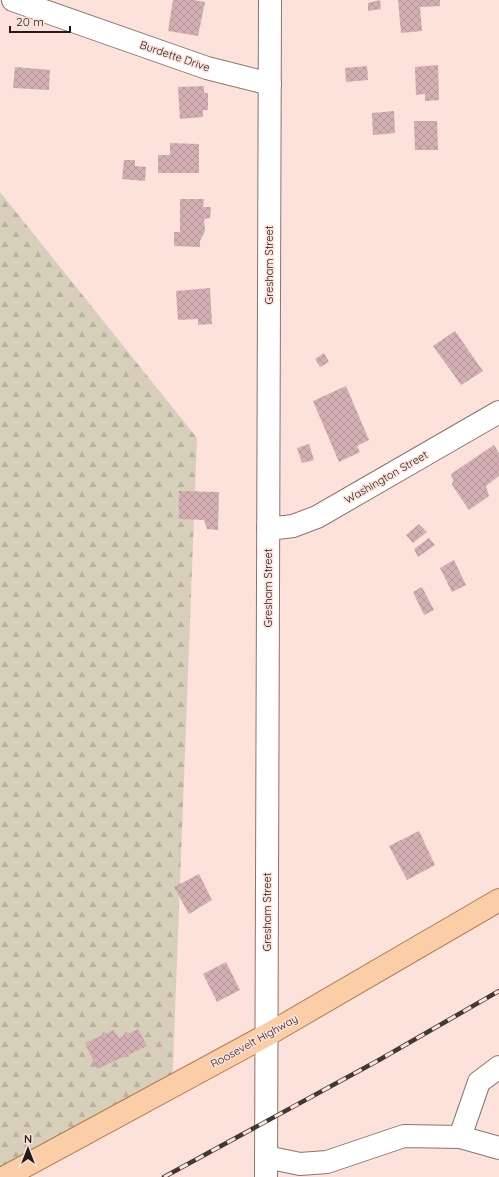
<svg xmlns="http://www.w3.org/2000/svg" width="499" height="1177" font-family="Quicksand,sans-serif">
	<style>
		.forest { fill: url(#forest-firs) }
		.building { fill: url(#building-cross-hatch) }
		.lines { fill: none; stroke-linecap: round; stroke-linejoin: round }
		.minor-casing { stroke: #8b746e; stroke-width: 24 }
		.primary-casing { stroke: #af7b4f; stroke-width: 24 }
		.minor { stroke: #fff; stroke-width: 22 }
		.primary { stroke: #fccea7; stroke-width: 22 }
		.rail-casing { stroke: #433734; stroke-width: 4.5 }
		.rail { stroke: #fce2db; stroke-width: 3; stroke-dasharray: 9; stroke-linecap: butt }
		.labels { text-anchor: middle; stroke-width: 3; stroke-linejoin: round; paint-order: stroke }
		.street-label { font-size: 11px; fill: #241b18; stroke: #fce2db }
	</style>
	<defs>
		<pattern id="forest-firs" width="22" height="20" patternUnits="userSpaceOnUse"><rect width="22" height="20" fill="#d8cfbb"/><path d="M5 1l3.5 6h-7zM16 11l3.5 6h-7z" fill="#b9b1a0"/></pattern>
		<pattern id="building-cross-hatch" width="8" height="8" patternUnits="userSpaceOnUse"><rect width="8" height="8" fill="#d3afb3"/><path d="M0 0l8 8M0 8l8-8" fill="none" stroke="#b59699"/></pattern>
	</defs>
	<rect width="100%" height="100%" fill="#fce2db"/>
	<path class="forest" d="M 0,192 L 197,438 L 172,1092 L 0,1177 Z"/>
	<g class="building">
		<path d="M 173,0 L 194,0 L 205,2 L 198,36 L 168,31 Z"/>
		<path d="M 380,0 L 381,9 L 368,11 L 368,3 Z"/>
		<path d="M 398,0 L 440,0 L 440,6 L 420,7 L 422,31 L 401,33 Z"/>
		<path d="M 438,65 L 439,100 L 425,101 L 425,94 L 416,95 L 415,67 Z"/>
		<path d="M 367,66 L 368,80 L 346,82 L 345,68 Z"/>
		<path d="M 15,67 L 50,70 L 49,90 L 13,88 Z"/>
		<path d="M 204,86 L 204,93 L 208,93 L 208,110 L 203,110 L 203,117 L 180,119 L 178,87 Z"/>
		<path d="M 394,111 L 395,133 L 373,135 L 372,113 Z"/>
		<path d="M 414,121 L 437,121 L 438,150 L 415,150 Z"/>
		<path d="M 170,143 L 199,144 L 199,173 L 158,173 L 158,155 L 170,155 Z"/>
		<path d="M 124,160 L 135,160 L 135,166 L 146,167 L 145,181 L 122,179 Z"/>
		<path d="M 180,199 L 204,199 L 203,207 L 211,207 L 210,218 L 204,219 L 205,231 L 200,241 L 200,247 L 174,246 L 174,232 L 180,232 Z"/>
		<path d="M 210,288 L 212,324 L 198,325 L 198,319 L 178,320 L 176,291 Z"/>
		<path d="M 455,331 L 483,371 L 461,385 L 433,346 Z"/>
		<path d="M 324,353 L 329,362 L 320,367 L 315,359 Z"/>
		<path d="M 346,386 L 369,440 L 357,446 L 360,452 L 339,462 L 313,401 Z"/>
		<path d="M 309,444 L 314,460 L 302,463 L 297,448 Z"/>
		<path d="M 494,445 L 499,453 L 499,476 L 486,486 L 489,496 L 469,510 L 452,485 L 453,480 L 451,474 Z"/>
		<path d="M 179,491 L 219,492 L 218,530 L 207,529 L 204,520 L 179,519 Z"/>
		<path d="M 419,524 L 427,532 L 413,543 L 406,535 Z"/>
		<path d="M 429,538 L 435,545 L 418,557 L 414,549 Z"/>
		<path d="M 454,560 L 466,585 L 452,592 L 440,568 Z"/>
		<path d="M 422,587 L 434,610 L 424,615 L 413,592 Z"/>
		<path d="M 419,831 L 435,865 L 407,880 L 389,846 Z"/>
		<path d="M 199,874 L 212,900 L 189,914 L 174,887 Z"/>
		<path d="M 226,962 L 240,990 L 217,1002 L 203,974 Z"/>
		<path d="M 138,1029 L 147,1046 L 97,1069 L 85,1043 L 114,1030 L 119,1038 Z"/>
	</g>
	<g class="lines">
		<defs>
			<g id="minor">
				<path d="M 13,0 L 207,68 L 270,84"/>
				<path d="M 268,529 L 293,526 L 317,517 L 499,412"/>
				<path d="M 460,1137 L 499,1148"/>
				<path d="M 266,1157 L 300,1164 L 327,1162 L 404,1136 L 460,1137 L 479,1082 L 499,1067"/>
				<path d="M 266,1177 L 270,0"/>
			</g>
			<path id="primary" d="M 5,1177 L 267,1035 L 499,900"/>
		</defs>
		<use href="#minor" class="minor-casing"/>
		<use href="#primary" class="primary-casing"/>
		<use href="#minor" class="minor"/>
		<use href="#primary" class="primary"/>
		<defs>
			<path id="rail" d="M 164,1177 L 379,1060 L 499,991"/>
		</defs>
		<use href="#rail" class="rail-casing"/>
		<use href="#rail" class="rail"/>
	</g>
	<g class="labels">
		<g class="street-label">
			<text transform="translate(175 56) rotate(19)" y="4">Burdette Drive</text>
			<text transform="translate(269 265) rotate(-90)" y="4">Gresham Street</text>
			<text transform="translate(386 477) rotate(-30)" y="4">Washington Street</text>
			<text transform="translate(268 588) rotate(-90)" y="4">Gresham Street</text>
			<text transform="translate(267 912) rotate(-90)" y="4">Gresham Street</text>
			<text transform="translate(254 1041) rotate(-29)" y="4">Roosevelt Highway</text>
		</g>
	</g>
	<g transform="translate(28 1149)" stroke="#fce2db" stroke-width="3" paint-order="stroke">
	<path d="M0-3L7 15L0 10L-7 15Z" fill="#241b18"/>
	<text y="-6" font-size="11" font-weight="bold" text-anchor="middle" fill="#241b18">N</text>
	</g>
	<path d="M10 26v6h60v-6" fill="none" stroke="#241b18" stroke-width="2"/>
	<text x="16" y="26" font-size="12" fill="#241b18" stroke="#fce2db" stroke-width="3" paint-order="stroke">20 m</text>
</svg>
